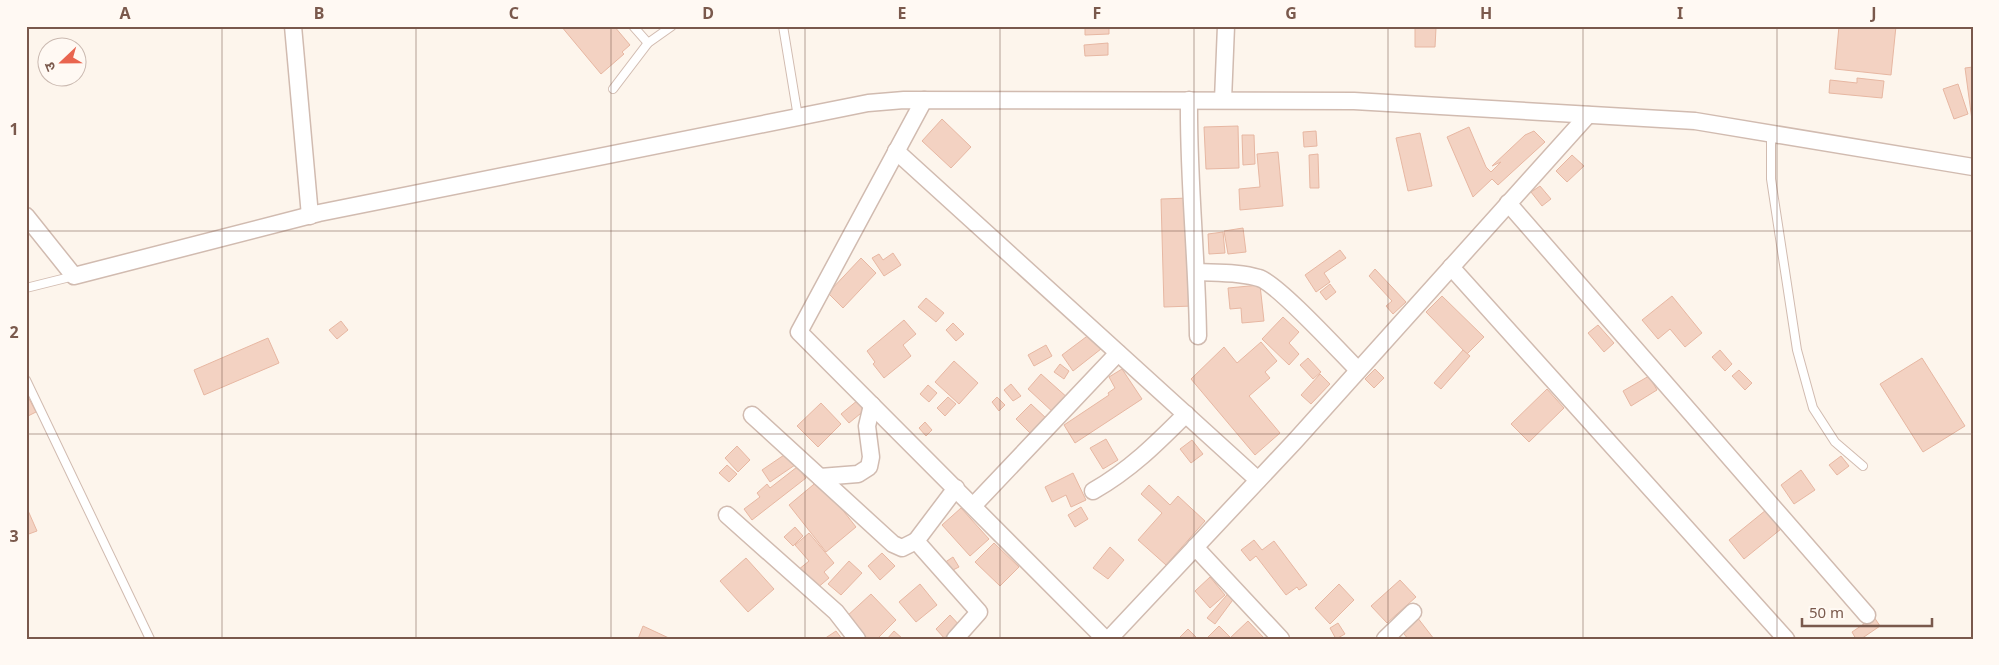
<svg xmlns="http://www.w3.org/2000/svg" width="1999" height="665" font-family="'Noto Sans','Noto Sans Devanagari',sans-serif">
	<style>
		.building { fill: #f3d2c2; stroke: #e7b7a2 }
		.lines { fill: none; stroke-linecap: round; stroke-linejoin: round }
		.lane-casing { stroke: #d1bbb0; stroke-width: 10 }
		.street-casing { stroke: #d1bbb0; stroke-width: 19 }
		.lane { stroke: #fff; stroke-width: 8 }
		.street { stroke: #fff; stroke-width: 16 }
		.grid { fill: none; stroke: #7a594c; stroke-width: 1; stroke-opacity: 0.55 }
		.neatline { fill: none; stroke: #7a594c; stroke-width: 2 }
		.grid-label { font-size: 16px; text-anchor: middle; font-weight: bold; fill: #7a594c }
	</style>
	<rect width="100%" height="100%" fill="#fdf5ec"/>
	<g class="building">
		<path d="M 561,26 L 614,26 L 630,45 L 622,52 L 624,54 L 601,74 Z"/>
		<path d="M 1085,26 L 1109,26 L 1109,34 L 1085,35 Z"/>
		<path d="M 1839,26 L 1896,26 L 1891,75 L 1835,69 Z"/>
		<path d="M 1415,28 L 1436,28 L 1435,47 L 1415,47 Z"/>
		<path d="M 1108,43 L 1108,55 L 1085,56 L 1084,45 Z"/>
		<path d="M 1973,67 L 1973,120 L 1972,120 L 1965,68 Z"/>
		<path d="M 1857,78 L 1884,81 L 1882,98 L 1829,93 L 1830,80 L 1857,83 Z"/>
		<path d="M 1958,84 L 1968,114 L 1954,119 L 1943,89 Z"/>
		<path d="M 942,119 L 971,147 L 951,168 L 922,141 Z"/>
		<path d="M 1238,126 L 1239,168 L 1206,169 L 1204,127 Z"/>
		<path d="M 1469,127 L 1486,167 L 1491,172 L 1501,162 L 1492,166 L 1525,135 L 1534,131 L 1545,142 L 1498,185 L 1492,179 L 1473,197 L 1447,137 Z"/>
		<path d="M 1316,131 L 1317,146 L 1304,147 L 1303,132 Z"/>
		<path d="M 1420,133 L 1432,186 L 1408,191 L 1396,138 Z"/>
		<path d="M 1242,135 L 1254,135 L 1255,164 L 1243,165 Z"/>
		<path d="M 1278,152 L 1283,206 L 1240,210 L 1239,189 L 1260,187 L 1257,154 Z"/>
		<path d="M 1318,154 L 1319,188 L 1310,188 L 1309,155 Z"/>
		<path d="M 1572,155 L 1584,166 L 1567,182 L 1556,171 Z"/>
		<path d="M 1540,186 L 1551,199 L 1542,206 L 1531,192 Z"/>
		<path d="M 1189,198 L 1193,306 L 1164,307 L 1161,199 Z"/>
		<path d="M 1243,228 L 1246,252 L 1228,254 L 1224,231 Z"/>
		<path d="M 1223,232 L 1225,253 L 1209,254 L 1208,234 Z"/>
		<path d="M 1340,250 L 1346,258 L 1324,273 L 1330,282 L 1316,292 L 1305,275 Z"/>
		<path d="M 893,253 L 901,265 L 884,276 L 872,258 L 879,254 L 883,260 Z"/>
		<path d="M 861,258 L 876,273 L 843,308 L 828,293 Z"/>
		<path d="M 1375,269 L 1406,302 L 1393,314 L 1386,306 L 1392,301 L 1369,276 Z"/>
		<path d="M 1330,284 L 1336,292 L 1326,300 L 1320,292 Z"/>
		<path d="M 1260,285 L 1264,321 L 1242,323 L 1241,308 L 1230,309 L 1228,288 Z"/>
		<path d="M 1442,296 L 1484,337 L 1467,354 L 1426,312 Z"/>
		<path d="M 1672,296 L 1702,333 L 1685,347 L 1670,329 L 1658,339 L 1642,320 Z"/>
		<path d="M 926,298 L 944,313 L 936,322 L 918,307 Z"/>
		<path d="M 1283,317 L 1299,332 L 1289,343 L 1299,354 L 1289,365 L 1262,339 Z"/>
		<path d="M 904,320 L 916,334 L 903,345 L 911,356 L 884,378 L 873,364 L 875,362 L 867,351 Z"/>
		<path d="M 341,321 L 348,330 L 337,339 L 329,330 Z"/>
		<path d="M 953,323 L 964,334 L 956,341 L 946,330 Z"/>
		<path d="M 1598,325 L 1614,343 L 1604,352 L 1588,333 Z"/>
		<path d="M 1090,334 L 1101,349 L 1073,371 L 1062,355 Z"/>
		<path d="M 268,338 L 279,363 L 204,395 L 194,370 Z"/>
		<path d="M 1261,342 L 1277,361 L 1265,372 L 1270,378 L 1249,396 L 1280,433 L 1255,455 L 1191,379 L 1224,347 L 1237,363 Z"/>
		<path d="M 1046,345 L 1052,356 L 1034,366 L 1028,355 Z"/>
		<path d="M 1463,350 L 1470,356 L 1441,389 L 1434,383 Z"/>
		<path d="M 1720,350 L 1732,364 L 1725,371 L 1712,357 Z"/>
		<path d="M 1308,358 L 1321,372 L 1313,379 L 1300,365 Z"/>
		<path d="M 1922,358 L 1965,426 L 1923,452 L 1880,384 Z"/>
		<path d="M 954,361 L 978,383 L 959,404 L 935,382 Z"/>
		<path d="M 1060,364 L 1069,371 L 1064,379 L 1054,372 Z"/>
		<path d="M 1122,369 L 1142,399 L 1075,443 L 1064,425 L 1109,395 L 1108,393 L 1115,388 L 1109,377 Z"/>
		<path d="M 1375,369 L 1384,378 L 1374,388 L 1365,379 Z"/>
		<path d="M 1739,370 L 1752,383 L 1745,390 L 1732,376 Z"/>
		<path d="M 1041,374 L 1069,399 L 1055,414 L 1028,389 Z"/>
		<path d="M 1320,374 L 1330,384 L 1311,404 L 1301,395 Z"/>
		<path d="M 1649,376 L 1657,390 L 1631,406 L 1623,391 Z"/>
		<path d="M 1011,384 L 1021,396 L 1013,401 L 1004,390 Z"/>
		<path d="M 928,385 L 937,393 L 929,402 L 920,394 Z"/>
		<path d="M 1547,389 L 1564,408 L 1529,442 L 1511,424 Z"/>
		<path d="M 26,393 L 36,412 L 26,417 Z"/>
		<path d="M 948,397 L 956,404 L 945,416 L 937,408 Z"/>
		<path d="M 997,397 L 1005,405 L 999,411 L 992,402 Z"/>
		<path d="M 858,400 L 866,409 L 849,423 L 841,414 Z"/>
		<path d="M 821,403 L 841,424 L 818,447 L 797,426 Z"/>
		<path d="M 1031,404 L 1047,419 L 1032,435 L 1016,419 Z"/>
		<path d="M 925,422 L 932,430 L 926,436 L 919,428 Z"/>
		<path d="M 1106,439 L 1118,460 L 1103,469 L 1090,448 Z"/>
		<path d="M 1192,440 L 1203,454 L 1191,463 L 1180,449 Z"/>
		<path d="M 737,446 L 750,460 L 738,472 L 725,458 Z"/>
		<path d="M 787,453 L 795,465 L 770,482 L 762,470 Z"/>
		<path d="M 1841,456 L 1849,466 L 1837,475 L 1829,465 Z"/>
		<path d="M 727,465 L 737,474 L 729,482 L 719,473 Z"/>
		<path d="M 797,467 L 806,478 L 752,520 L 744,509 L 760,497 L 757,493 L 767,484 L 770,488 Z"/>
		<path d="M 1801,470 L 1815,490 L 1794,504 L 1781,485 Z"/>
		<path d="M 1073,473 L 1086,500 L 1071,507 L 1066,495 L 1052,502 L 1045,487 Z"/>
		<path d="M 819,480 L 856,527 L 826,552 L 789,505 Z"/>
		<path d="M 1149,485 L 1170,505 L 1178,496 L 1205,521 L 1166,565 L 1138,540 L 1162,513 L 1141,494 Z"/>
		<path d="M 26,506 L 37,531 L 26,535 Z"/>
		<path d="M 1081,507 L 1088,519 L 1075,527 L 1068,515 Z"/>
		<path d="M 961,508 L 989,539 L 970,556 L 942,525 Z"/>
		<path d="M 1766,510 L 1781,529 L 1744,559 L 1729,540 Z"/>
		<path d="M 795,527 L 803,536 L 793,546 L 784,537 Z"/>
		<path d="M 809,533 L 834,563 L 824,572 L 829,578 L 816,589 L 798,570 L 809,561 L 795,545 Z"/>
		<path d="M 1254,540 L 1262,550 L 1274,541 L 1307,585 L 1299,590 L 1297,587 L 1286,595 L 1256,556 L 1250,561 L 1241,550 Z"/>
		<path d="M 994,543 L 1019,567 L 1000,586 L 975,562 Z"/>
		<path d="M 1110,547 L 1124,560 L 1108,579 L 1093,568 Z"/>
		<path d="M 882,553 L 895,566 L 880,580 L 868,566 Z"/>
		<path d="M 953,557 L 959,567 L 949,572 L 944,563 Z"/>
		<path d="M 746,558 L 774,589 L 748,612 L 720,581 Z"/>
		<path d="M 849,561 L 862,573 L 841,595 L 828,584 Z"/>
		<path d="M 1210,577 L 1225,595 L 1210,608 L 1195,591 Z"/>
		<path d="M 1400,580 L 1416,597 L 1387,623 L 1371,606 Z"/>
		<path d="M 920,584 L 937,605 L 916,622 L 899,602 Z"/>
		<path d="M 1339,584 L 1354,600 L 1330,624 L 1315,608 Z"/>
		<path d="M 1232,589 L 1238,593 L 1215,624 L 1207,618 Z"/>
		<path d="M 871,594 L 896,620 L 877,639 L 866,639 L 846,617 Z"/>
		<path d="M 950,615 L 962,628 L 950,639 L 945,639 L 936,629 Z"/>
		<path d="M 1417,617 L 1434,639 L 1408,639 L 1401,630 Z"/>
		<path d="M 1874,617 L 1880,626 L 1861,639 L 1856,639 L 1852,632 Z"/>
		<path d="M 1248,621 L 1264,638 L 1231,639 L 1230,638 Z"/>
		<path d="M 1338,623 L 1345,634 L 1336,639 L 1330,628 Z"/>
		<path d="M 643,626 L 671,639 L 638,639 Z"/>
		<path d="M 1219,626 L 1230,637 L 1206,639 Z"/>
		<path d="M 1188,629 L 1198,639 L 1178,639 Z"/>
		<path d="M 836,631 L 842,639 L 824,639 Z"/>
		<path d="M 894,631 L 903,639 L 887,639 Z"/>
	</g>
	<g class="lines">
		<defs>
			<g id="lane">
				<path d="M 633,26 L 648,43"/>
				<path d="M 783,26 L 798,117"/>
				<path d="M 613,89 L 648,43 L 672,26"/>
				<path d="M 1771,134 L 1771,179 L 1797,350 L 1813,408 L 1835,442 L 1863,466"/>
				<path d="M 26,288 L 74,276"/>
				<path d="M 26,380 L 150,639"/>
			</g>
			<g id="street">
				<path d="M 293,26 L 310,216"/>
				<path d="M 924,100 L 799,332 L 1105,639"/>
				<path d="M 1189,100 C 1188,179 1197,257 1198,336"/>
				<path d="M 1223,100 L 1226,26"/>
				<path d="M 896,151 L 1258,480"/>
				<path d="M 1508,203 L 1867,615"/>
				<path d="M 26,216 L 74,276 L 319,213 L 868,103 L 904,100 L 1354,101 L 1695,121 L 1973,167"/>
				<path d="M 1451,267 L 1786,639"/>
				<path d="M 1197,272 C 1217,273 1240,272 1259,278 C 1277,283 1341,353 1358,370"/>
				<path d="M 752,415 L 893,544 L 902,548 L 916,541"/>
				<path d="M 820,477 L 858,474 L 869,467 L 871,457 L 867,426 L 872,405"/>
				<path d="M 1093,491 C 1130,470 1156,444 1186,414"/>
				<path d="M 973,506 L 1118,353"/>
				<path d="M 727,515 L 836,612 L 857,639"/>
				<path d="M 1195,547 L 1281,639"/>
				<path d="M 955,639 L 979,612 L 916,541 L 956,488"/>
				<path d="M 1109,639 L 1295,441 L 1588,115"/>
				<path d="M 1385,639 L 1413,612"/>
			</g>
		</defs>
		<use href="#lane" class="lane-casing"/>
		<use href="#street" class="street-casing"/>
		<use href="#lane" class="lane"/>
		<use href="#street" class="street"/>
	</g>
	<path class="grid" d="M 222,26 L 222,639M 416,26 L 416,639M 611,26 L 611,639M 805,26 L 805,639M 1000,26 L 1000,639M 1194,26 L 1194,639M 1388,26 L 1388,639M 1583,26 L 1583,639M 1777,26 L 1777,639M 26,231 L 1973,231M 26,434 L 1973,434"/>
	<rect width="1999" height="665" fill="none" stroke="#fff9f3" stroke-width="55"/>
	<g transform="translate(62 62) rotate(248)"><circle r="24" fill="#fff9f3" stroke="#cab9b0"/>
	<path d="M0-4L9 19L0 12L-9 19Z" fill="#e9654f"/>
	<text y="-8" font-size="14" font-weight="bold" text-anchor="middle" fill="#7a594c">उ</text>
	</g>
	<path d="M1802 618v8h130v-8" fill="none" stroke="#7a594c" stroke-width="2.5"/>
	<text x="1809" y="618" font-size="15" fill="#7a594c" stroke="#fff9f3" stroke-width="4" paint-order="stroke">50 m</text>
	<rect x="28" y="28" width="1944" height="610" class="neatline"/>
	<g class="grid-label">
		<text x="125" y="19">A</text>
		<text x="319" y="19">B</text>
		<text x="514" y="19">C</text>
		<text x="708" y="19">D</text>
		<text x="902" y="19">E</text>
		<text x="1097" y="19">F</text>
		<text x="1291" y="19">G</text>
		<text x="1486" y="19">H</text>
		<text x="1680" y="19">I</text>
		<text x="1874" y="19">J</text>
		<text x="14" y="135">1</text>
		<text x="14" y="338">2</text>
		<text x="14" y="542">3</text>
	</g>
</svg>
